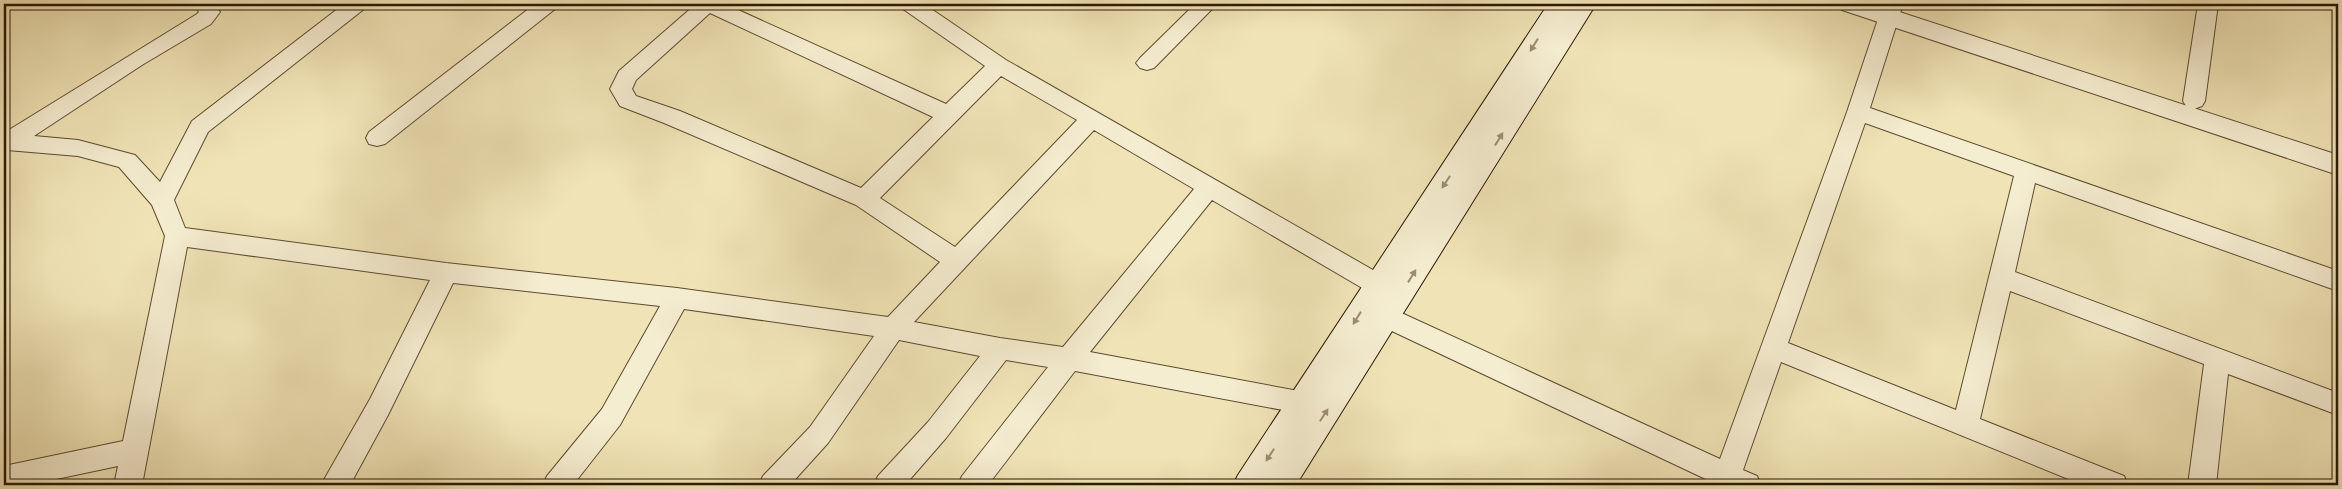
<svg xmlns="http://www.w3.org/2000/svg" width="2342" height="489" font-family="'Gentium Book Plus',serif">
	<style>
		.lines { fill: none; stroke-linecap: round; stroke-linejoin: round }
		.minor-casing { stroke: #5d4b2f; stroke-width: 2 }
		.tertiary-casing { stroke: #5d4b2f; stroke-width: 2 }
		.secondary-casing { stroke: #2c1802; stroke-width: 2 }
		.minor { fill: #f5edd0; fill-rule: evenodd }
		.tertiary { fill: #f5edd0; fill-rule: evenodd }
		.secondary { fill: #f5edd0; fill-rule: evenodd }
		.oneway { fill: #9b8d73 }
	</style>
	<rect width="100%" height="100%" fill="#f0e4b6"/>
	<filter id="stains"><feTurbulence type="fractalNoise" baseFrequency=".004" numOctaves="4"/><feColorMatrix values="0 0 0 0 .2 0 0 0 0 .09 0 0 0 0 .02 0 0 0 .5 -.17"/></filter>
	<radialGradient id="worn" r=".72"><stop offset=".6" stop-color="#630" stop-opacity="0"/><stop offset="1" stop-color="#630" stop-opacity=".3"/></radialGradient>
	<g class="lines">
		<defs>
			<g id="minor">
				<path d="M 193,4 L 214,4 L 220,12 L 211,24 L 142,65 L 34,136 L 78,140 L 135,155 L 160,182 L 192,121 L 344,4 L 367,4 L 364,9 L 208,132 L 174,200 L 185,228 L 446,263 L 677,288 L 888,317 L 940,262 L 856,205 L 664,123 L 620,106 L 610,89 L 619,71 L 696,4 L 725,4 L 946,104 L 985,66 L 903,9 L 900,4 L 924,4 L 1006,60 L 1387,278 L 1390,285 L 1387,292 L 1378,295 L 1369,292 L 1212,200 L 1090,352 L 1304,392 L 1313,395 L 1317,403 L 1313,411 L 1304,414 L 1075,371 L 988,485 L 958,485 L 962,476 L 1048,367 L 1006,360 L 946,438 L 905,485 L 874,485 L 878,476 L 928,422 L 980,356 L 899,340 L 828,443 L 790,485 L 759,485 L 763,476 L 810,427 L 874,336 L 684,309 L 620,425 L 573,485 L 543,485 L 547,476 L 602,409 L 660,306 L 453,283 L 388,415 L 350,485 L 321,485 L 370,399 L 430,280 L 187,247 L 142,485 L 114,485 L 118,466 L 28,485 L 4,485 L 4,466 L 123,441 L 165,236 L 152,205 L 119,167 L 78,156 L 7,150 L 4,149 L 4,133 L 197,14 L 199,12 ZM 710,13 L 933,117 L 861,188 L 680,111 L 636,96 L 632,89 L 636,80 ZM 1001,76 L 1077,120 L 955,247 L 880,198 ZM 1094,130 L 1194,189 L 1063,347 L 1000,338 L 914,322 Z"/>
				<path d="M 535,4 L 558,4 L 555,9 L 385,144 L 377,146 L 369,144 L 366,138 L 369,132 Z"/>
				<path d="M 1195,4 L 1217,4 L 1154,68 L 1147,70 L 1140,68 L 1136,63 L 1140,58 Z"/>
				<path d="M 1883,4 L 1903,4 L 1870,108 L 2338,271 L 2338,291 L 2035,183 L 2015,272 L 2338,393 L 2338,415 L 2228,374 L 2216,485 L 2188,485 L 2204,364 L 2010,291 L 1980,419 L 2124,476 L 2128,485 L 2083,485 L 1781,362 L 1743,470 L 1757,476 L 1761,485 L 1710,485 L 1712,482 L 1377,324 L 1374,317 L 1377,310 L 1386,307 L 1395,310 L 1720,459 L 1847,112 ZM 1865,123 L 2014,176 L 1956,410 L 1788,343 Z"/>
				<path d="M 2198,4 L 2218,4 L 2205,101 L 2202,106 L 2194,109 L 2186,106 L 2183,101 Z"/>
			</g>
			<path id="tertiary" d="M 1838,4 L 1875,4 L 2338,155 L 2338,175 L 1842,10 Z"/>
			<path id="secondary" d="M 1548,4 L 1572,4 L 1554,32 L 1572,4 L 1596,4 L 1296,485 L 1233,485 L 1238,475 Z"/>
		</defs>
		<use href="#minor" class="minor-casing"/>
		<use href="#tertiary" class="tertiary-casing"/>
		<use href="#secondary" class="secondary-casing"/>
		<use href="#minor" class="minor"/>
		<use href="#tertiary" class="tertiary"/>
		<use href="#secondary" class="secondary"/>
	</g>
	<defs><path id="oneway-solid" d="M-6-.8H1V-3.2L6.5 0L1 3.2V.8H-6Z" transform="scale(1.25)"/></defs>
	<g class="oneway">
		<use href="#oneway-solid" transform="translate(1534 45) rotate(122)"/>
		<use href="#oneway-solid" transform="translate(1499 139) rotate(-58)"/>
		<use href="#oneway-solid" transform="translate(1446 182) rotate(123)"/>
		<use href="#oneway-solid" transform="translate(1412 276) rotate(-58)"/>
		<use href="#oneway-solid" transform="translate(1357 318) rotate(122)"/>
		<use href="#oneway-solid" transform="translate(1324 415) rotate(-57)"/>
		<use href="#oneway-solid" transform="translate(1270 455) rotate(123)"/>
	</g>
	<rect width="2342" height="489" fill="none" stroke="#f0e4b6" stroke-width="20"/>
	<rect x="5" y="5" width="2332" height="479" fill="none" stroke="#2c1802" stroke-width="2.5"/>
	<rect x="10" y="10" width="2322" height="469" fill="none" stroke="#2c1802"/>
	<rect width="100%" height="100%" filter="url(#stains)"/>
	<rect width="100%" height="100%" fill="url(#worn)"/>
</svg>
